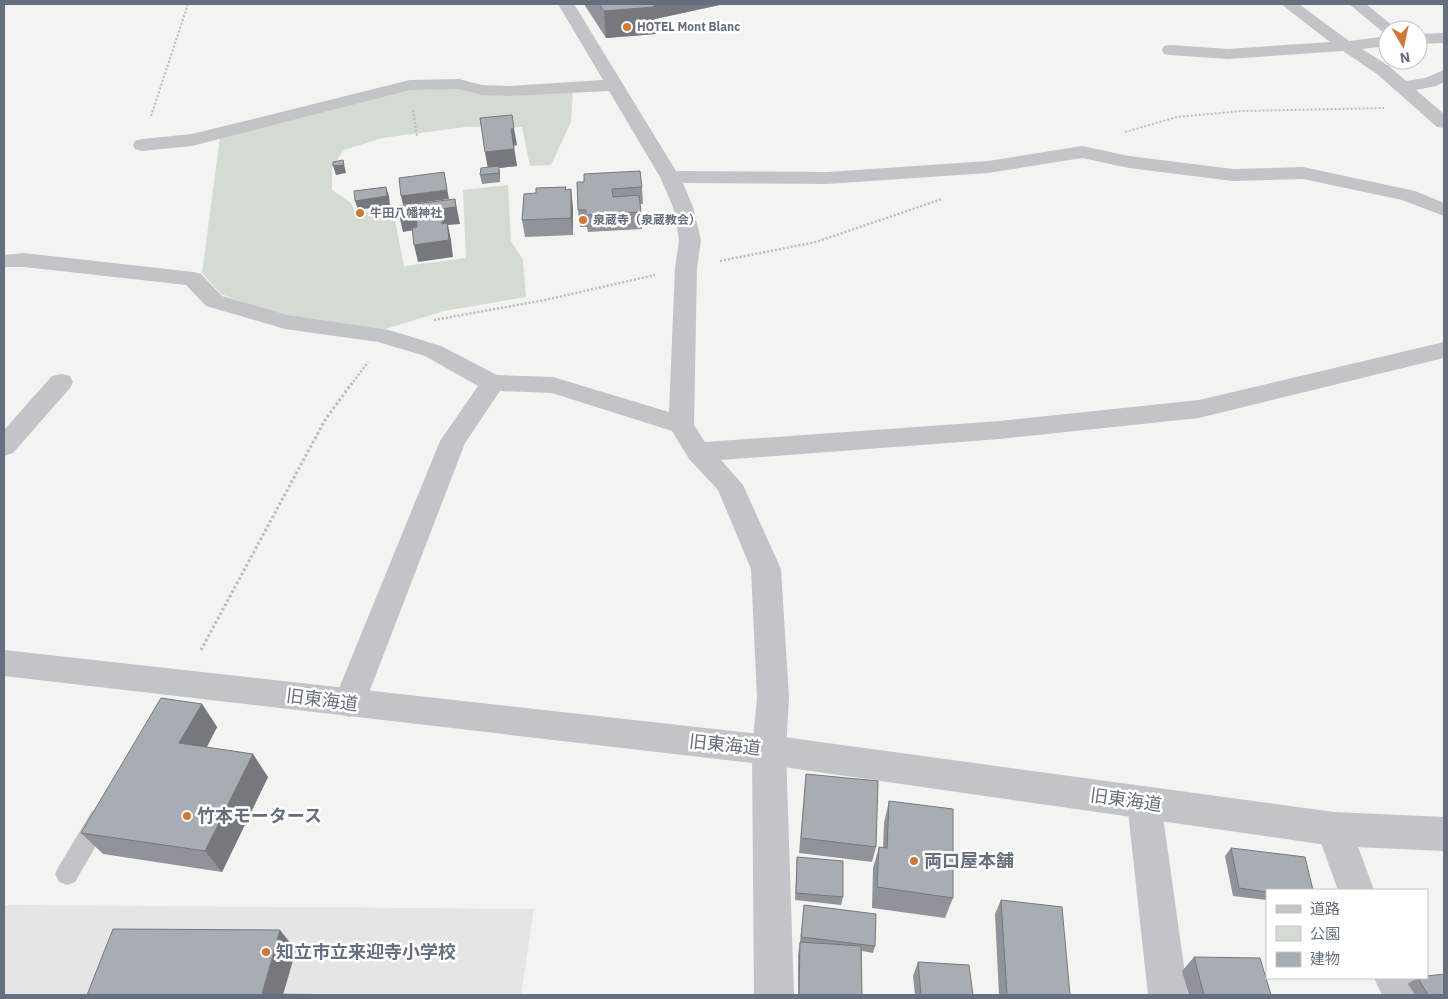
<svg xmlns="http://www.w3.org/2000/svg" width="1448" height="999" font-family="'IBM Plex Sans','Noto Sans JP',sans-serif">
	<style>
		.built { fill: #e4e5e4 }
		.green { fill: #d4dbd2 }
		.lines { fill: none; stroke-linecap: round; stroke-linejoin: round }
		.path-far2 { stroke: #bbbcbf; stroke-width: 2; stroke-dasharray: 2 2; stroke-linecap: butt }
		.path-far1 { stroke: #bbbcbf; stroke-width: 2.5; stroke-dasharray: 2 2; stroke-linecap: butt }
		.path { stroke: #bbbcbf; stroke-width: 3; stroke-dasharray: 2.5 2.5; stroke-linecap: butt }
		.service { fill: #c2c4c8; fill-rule: evenodd }
		.minor { fill: #c2c4c8; fill-rule: evenodd }
		.tertiary { fill: #c2c4c8; fill-rule: evenodd }
		.wall { fill: #90949a }
		.shaded-wall { fill: #76787d }
		.building { fill: #a8acb3; stroke: #76787d }
		.poi-dot { fill: #d07834; stroke: #fff; stroke-width: 2 }
		.labels { text-anchor: middle; stroke-width: 5; stroke-linejoin: round; paint-order: stroke }
		.far-poi-label { font-size: 12px; font-weight: bold; fill: #666f7f; stroke: #fff; text-anchor: start }
		.near-street-label { font-size: 18px; fill: #666f7f; stroke: #fff }
		.near-poi-label { font-size: 18px; font-weight: bold; fill: #666f7f; stroke: #fff; text-anchor: start }
	</style>
	<rect width="100%" height="100%" fill="#f3f4f1"/>
	<path class="built" d="M 4,905 L 17,905 L 534,909 L 521,995 L 4,995 Z"/>
	<path class="green" d="M 418,87 L 573,90 L 571,122 L 551,165 L 530,166 L 522,127 L 465,127 L 382,138 L 344,150 L 332,167 L 332,190 L 351,203 L 355,212 L 393,210 L 404,266 L 466,258 L 463,190 L 508,185 L 511,241 L 523,260 L 526,297 L 444,311 L 379,331 L 277,315 L 221,294 L 202,273 L 220,137 Z"/>
	<g class="lines">
		<g class="path-far2">
			<path d="M 413,110 L 417,136"/>
			<path d="M 151,116 L 188,4"/>
			<path d="M 1125,132 L 1177,117 L 1242,111 L 1384,108"/>
		</g>
		<g class="path-far1">
			<path d="M 720,261 L 816,242 L 942,199"/>
			<path d="M 434,320 L 545,300 L 655,275"/>
			<path d="M 351,385 L 368,362"/>
		</g>
		<path class="path" d="M 201,650 L 325,420 L 352,383"/>
		<path class="service" d="M 100,808 L 108,811 L 111,818 L 108,825 L 75,882 L 67,885 L 59,882 L 55,874 L 59,866 L 92,811 Z"/>
		<g class="minor">
			<path d="M 558,4 L 574,4 L 676,171 L 827,172 L 988,161 L 1082,146 L 1129,156 L 1233,169 L 1303,167 L 1415,191 L 1444,203 L 1444,216 L 1402,200 L 1303,179 L 1233,181 L 1129,168 L 1082,158 L 988,173 L 827,184 L 683,183 L 693,207 L 701,240 L 697,268 L 694,425 L 705,442 L 1000,421 L 1199,400 L 1444,342 L 1444,358 L 1199,418 L 1000,439 L 721,460 L 743,485 L 781,569 L 789,698 L 786,750 L 794,995 L 754,995 L 752,750 L 757,698 L 751,569 L 718,490 L 689,459 L 672,431 L 552,393 L 500,391 L 465,443 L 365,703 L 360,713 L 349,717 L 338,713 L 333,703 L 440,441 L 478,386 L 425,356 L 378,342 L 285,329 L 206,306 L 186,285 L 24,267 L 4,267 L 4,255 L 24,253 L 193,272 L 201,274 L 222,296 L 287,315 L 389,330 L 441,346 L 497,375 L 553,377 L 669,412 L 675,268 L 679,240 L 673,207 L 660,177 L 609,91 L 509,96 L 482,95 L 459,89 L 410,90 L 192,146 L 142,151 L 135,149 L 133,145 L 135,141 L 142,139 L 192,134 L 410,80 L 459,79 L 482,85 L 509,86 L 603,80 Z"/>
			<path d="M 1281,4 L 1299,4 L 1349,41 L 1388,36 L 1388,46 L 1362,49 L 1389,66 L 1406,81 L 1425,78 L 1444,70 L 1444,82 L 1436,86 L 1416,90 L 1444,114 L 1444,128 L 1437,127 L 1377,74 L 1343,51 L 1228,59 L 1170,55 L 1164,54 L 1162,50 L 1164,46 L 1170,45 L 1228,49 L 1330,42 Z"/>
			<path d="M 1349,4 L 1366,4 L 1398,30 L 1388,30 L 1388,34 L 1384,33 Z"/>
			<path d="M 1444,33 L 1444,43 L 1418,44 L 1418,34 Z"/>
			<path d="M 61,374 L 70,376 L 73,382 L 70,388 L 13,453 L 4,456 L 4,430 L 52,376 Z"/>
			<path d="M 1144,786 L 1156,791 L 1161,802 L 1188,995 L 1148,995 L 1127,802 L 1132,791 Z"/>
			<path d="M 1334,812 L 1347,817 L 1374,890 L 1338,890 L 1316,829 L 1321,817 Z"/>
			<path d="M 1374,978 L 1414,978 L 1422,995 L 1382,995 Z"/>
		</g>
		<path class="tertiary" d="M 4,650 L 769,735 L 1334,812 L 1444,817 L 1444,851 L 1334,846 L 769,765 L 4,676 Z"/>
	</g>
	<g class="wall">
		<path d="M 584,4 L 724,4 L 655,19 L 656,34 L 606,38 Z"/>
		<path d="M 517,145 L 514,146 L 517,166 L 499,168 L 500,175 L 500,182 L 482,184 L 480,175 L 488,167 L 485,152 Z"/>
		<path d="M 577,182 L 642,187 L 643,204 L 640,204 L 642,229 L 588,232 L 587,227 L 580,227 L 578,210 Z"/>
		<path d="M 566,187 L 566,190 L 573,207 L 573,235 L 525,237 L 522,220 L 536,193 Z"/>
		<path d="M 202,704 L 217,727 L 207,747 L 268,777 L 222,872 L 103,854 L 81,833 Z"/>
		<path d="M 806,774 L 876,847 L 872,862 L 799,853 Z"/>
		<path d="M 889,801 L 953,898 L 945,918 L 872,908 L 873,868 L 879,847 L 883,848 L 884,823 Z"/>
		<path d="M 1231,848 L 1267,890 L 1267,900 L 1233,896 L 1225,856 Z"/>
		<path d="M 797,857 L 843,897 L 841,905 L 795,900 Z"/>
		<path d="M 1001,900 L 1070,995 L 999,995 L 995,914 Z"/>
		<path d="M 804,905 L 875,946 L 873,953 L 862,951 L 862,995 L 798,995 L 798,955 L 800,942 Z"/>
		<path d="M 1194,957 L 1271,995 L 1189,995 L 1182,971 Z"/>
		<path d="M 918,962 L 973,995 L 915,995 L 913,976 Z"/>
		<path d="M 1417,978 L 1427,978 L 1444,995 L 1415,995 L 1408,984 Z"/>
	</g>
	<g class="shaded-wall">
		<path d="M 654,4 L 724,4 L 655,19 L 656,34 L 606,38 L 604,11 Z"/>
		<path d="M 514,128 L 517,145 L 513,146 L 511,129 Z"/>
		<path d="M 514,149 L 517,166 L 499,168 L 500,175 L 500,182 L 499,173 L 488,169 L 485,152 Z"/>
		<path d="M 343,160 L 346,173 L 336,175 L 333,166 Z"/>
		<path d="M 444,172 L 449,199 L 403,205 L 401,196 Z"/>
		<path d="M 386,187 L 389,196 L 390,205 L 358,210 L 355,201 Z"/>
		<path d="M 571,189 L 573,207 L 573,235 L 571,218 Z"/>
		<path d="M 455,199 L 460,224 L 448,225 L 451,240 L 453,257 L 418,262 L 414,245 L 442,224 L 440,209 Z"/>
		<path d="M 416,212 L 420,229 L 403,232 L 399,214 Z"/>
		<path d="M 202,704 L 217,727 L 196,767 L 179,743 Z"/>
		<path d="M 253,754 L 268,777 L 222,872 L 205,851 Z"/>
		<path d="M 280,930 L 296,950 L 283,995 L 262,994 Z"/>
	</g>
	<g class="building">
		<path d="M 599,4 L 654,4 L 654,7 L 604,11 Z"/>
		<path d="M 512,115 L 514,128 L 511,129 L 514,149 L 485,152 L 480,118 Z"/>
		<path d="M 343,160 L 344,165 L 333,166 L 333,162 Z"/>
		<path d="M 499,166 L 499,173 L 480,175 L 481,168 Z"/>
		<path d="M 640,171 L 642,187 L 612,189 L 613,197 L 639,195 L 641,212 L 586,215 L 586,210 L 578,210 L 577,182 L 584,182 L 584,174 Z"/>
		<path d="M 444,172 L 447,190 L 401,196 L 399,178 Z"/>
		<path d="M 386,187 L 387,196 L 355,201 L 354,191 Z"/>
		<path d="M 566,187 L 565,190 L 571,189 L 571,218 L 522,220 L 524,194 L 536,193 L 536,188 Z"/>
		<path d="M 455,199 L 456,207 L 440,209 L 442,224 L 447,223 L 449,240 L 414,245 L 412,228 L 417,227 L 416,212 L 399,214 L 398,206 Z"/>
		<path d="M 161,698 L 202,704 L 179,743 L 253,754 L 205,851 L 81,833 Z"/>
		<path d="M 806,774 L 878,781 L 876,847 L 801,838 Z"/>
		<path d="M 889,801 L 953,809 L 953,898 L 877,887 L 879,847 L 887,848 Z"/>
		<path d="M 1231,848 L 1305,857 L 1313,890 L 1267,890 L 1267,892 L 1239,888 Z"/>
		<path d="M 797,857 L 843,861 L 843,897 L 796,893 Z"/>
		<path d="M 1001,900 L 1062,907 L 1070,995 L 1007,995 Z"/>
		<path d="M 804,905 L 876,914 L 875,946 L 801,937 Z"/>
		<path d="M 113,929 L 280,930 L 262,994 L 374,995 L 87,995 Z"/>
		<path d="M 800,942 L 861,946 L 862,995 L 799,995 Z"/>
		<path d="M 1194,957 L 1260,958 L 1271,995 L 1204,995 Z"/>
		<path d="M 918,962 L 969,965 L 973,995 L 921,995 Z"/>
		<path d="M 1444,974 L 1444,995 L 1428,995 L 1418,978 L 1427,978 L 1427,976 Z"/>
	</g>
	<g class="poi-dot">
		<circle cx="627" cy="27" r="5"/>
		<circle cx="360" cy="213" r="5"/>
		<circle cx="583" cy="220" r="5"/>
		<circle cx="187" cy="816" r="5"/>
		<circle cx="914" cy="861" r="5"/>
		<circle cx="266" cy="952" r="5"/>
	</g>
	<g class="labels">
		<g class="far-poi-label">
			<text x="637" y="31">HOTEL Mont Blanc</text>
			<text x="370" y="217">牛田八幡神社</text>
			<text x="593" y="224">泉蔵寺（泉蔵教会）</text>
		</g>
		<g class="near-street-label">
			<text transform="translate(322 700) rotate(7)" y="6">旧東海道</text>
			<text transform="translate(725 745) rotate(6)" y="6">旧東海道</text>
			<text transform="translate(1126 800) rotate(8)" y="6">旧東海道</text>
		</g>
		<g class="near-poi-label">
			<text x="197" y="822">竹本モータース</text>
			<text x="924" y="867">両口屋本舗</text>
			<text x="276" y="958">知立市立来迎寺小学校</text>
		</g>
	</g>
	<rect width="1448" height="999" fill="none" stroke="#666f7f" stroke-width="10"/>
	<rect x="1266" y="889" width="162" height="90" fill="#ffffff" stroke="#c2c5cc"/>
	<rect x="1276" y="905" width="25" height="8" fill="#c2c4c8" stroke="#c2c5cc"/>
	<text x="1310" y="914" font-size="15" fill="#666f7f">道路</text>
	<rect x="1276" y="926" width="25" height="15" fill="#d4dbd2" stroke="#c2c5cc"/>
	<text x="1310" y="939" font-size="15" fill="#666f7f">公園</text>
	<rect x="1276" y="952" width="25" height="15" fill="#a8acb3" stroke="#c2c5cc"/>
	<text x="1310" y="964" font-size="15" fill="#666f7f">建物</text>
	<g transform="translate(1403 45) rotate(171)"><circle r="24" fill="#ffffff" stroke="#c2c5cc"/>
	<path d="M0-4L9 19L0 12L-9 19Z" fill="#d07834"/>
	<text y="-8" font-size="14" font-weight="bold" text-anchor="middle" fill="#666f7f">N</text>
	</g>
</svg>
